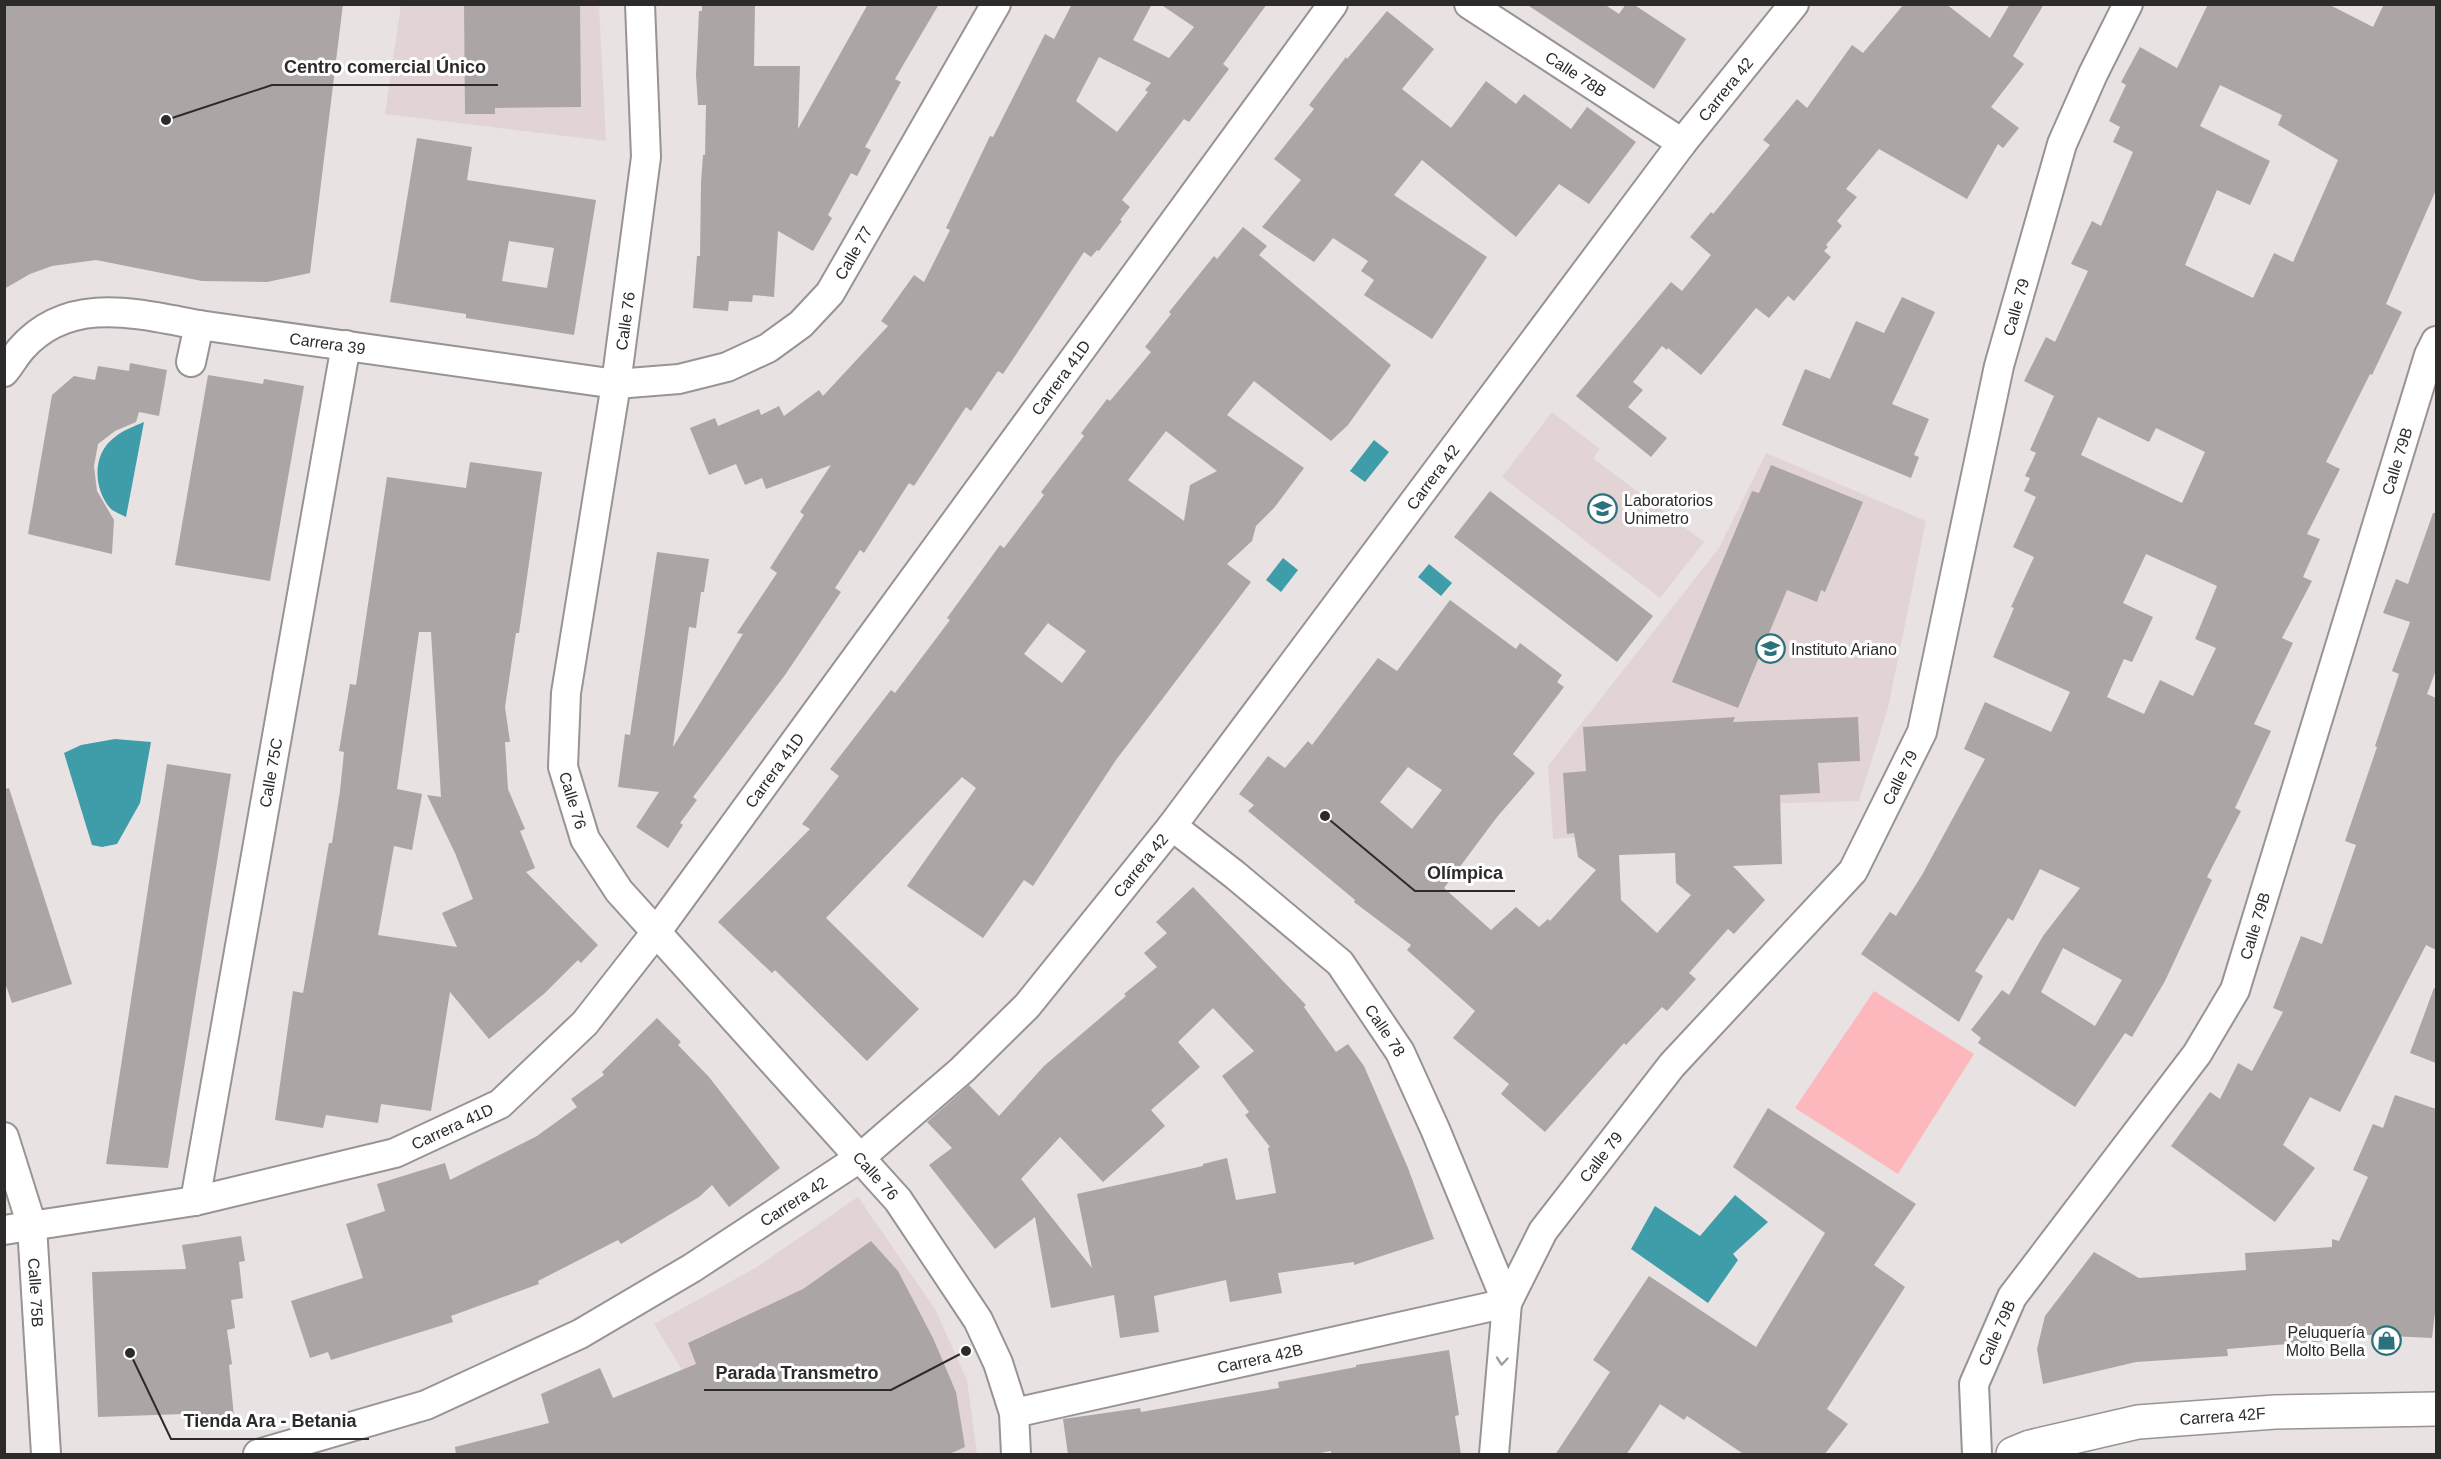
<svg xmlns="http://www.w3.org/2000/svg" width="2441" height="1459" font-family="Helvetica,sans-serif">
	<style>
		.built { fill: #e2d4d5 }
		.green { fill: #fdb8be }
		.water { fill: #3e9da9 }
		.building { fill: #aca5a6; fill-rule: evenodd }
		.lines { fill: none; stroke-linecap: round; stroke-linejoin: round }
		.minor-casing { stroke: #999393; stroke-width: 32 }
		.major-casing { stroke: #999393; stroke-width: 36 }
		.minor { stroke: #fff; stroke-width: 28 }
		.major { stroke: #fff; stroke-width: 33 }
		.oneway { stroke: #a09f9f }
		.labels { text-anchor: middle; stroke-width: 6; stroke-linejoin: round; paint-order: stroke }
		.street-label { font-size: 16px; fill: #2d2a2a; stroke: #fff }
		.poi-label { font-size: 16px; fill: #2d2a2a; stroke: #fff; text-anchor: start }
		.leader { fill: none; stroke: #2d2a2a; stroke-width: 2 }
		.callout-dot { fill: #2d2a2a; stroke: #fff; stroke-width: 2 }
		.callout-label { font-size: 18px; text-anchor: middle; font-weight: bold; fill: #2d2a2a; stroke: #fff; stroke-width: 6; stroke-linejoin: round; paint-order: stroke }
	</style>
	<rect width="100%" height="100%" fill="#e8e2e2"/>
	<g class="built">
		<path d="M 401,5 L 599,5 L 606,141 L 385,114 Z"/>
		<path d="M 1552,412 L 1600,449 L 1593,458 L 1704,542 L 1660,598 L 1502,477 Z"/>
		<path d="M 1766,453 L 1926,521 L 1888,708 L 1859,801 L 1631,807 L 1631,833 L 1553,839 L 1548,766 L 1719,548 Z"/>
		<path d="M 858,1197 L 935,1309 L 967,1380 L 977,1454 L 724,1454 L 682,1370 L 654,1324 L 757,1267 Z"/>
	</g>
	<path class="green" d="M 1874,991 L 1974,1054 L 1898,1174 L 1795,1108 Z"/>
	<g class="water">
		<path d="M 144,422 L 126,517 C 121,514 114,512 110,508 C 93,488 92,453 115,437 C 123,430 135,426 144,422 Z"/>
		<path d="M 1374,440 L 1389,452 L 1365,482 L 1350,471 Z"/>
		<path d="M 1283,558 L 1298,570 L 1281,592 L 1266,580 Z"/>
		<path d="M 1429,564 L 1452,583 L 1441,596 L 1418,577 Z"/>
		<path d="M 115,739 L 151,742 L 140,803 L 117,844 L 102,847 L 92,845 L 64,753 L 81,745 Z"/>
		<path d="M 1735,1195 L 1768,1222 L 1733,1254 L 1738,1260 L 1708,1303 L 1631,1249 L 1655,1206 L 1700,1236 Z"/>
	</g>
	<g class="building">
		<path d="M 4,4 L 343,4 L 310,273 L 267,282 L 202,281 L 96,260 L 52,266 L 30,274 L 4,289 Z"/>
		<path d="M 464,4 L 580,4 L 581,107 L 495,108 L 495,114 L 465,114 Z"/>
		<path d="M 702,4 L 755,4 L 754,66 L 800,66 L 798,129 L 868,4 L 939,4 L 895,79 L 901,82 L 865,147 L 871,150 L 857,176 L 851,173 L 828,215 L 832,218 L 813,251 L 778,231 L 774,297 L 753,295 L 752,302 L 729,301 L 728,311 L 693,308 L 697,256 L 700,256 L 701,183 L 703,155 L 705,155 L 706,105 L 698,105 L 696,75 L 699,11 L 702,11 Z"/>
		<path d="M 1072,4 L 1152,4 L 1133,40 L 1169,58 L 1194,27 L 1160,4 L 1267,4 L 1223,64 L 1229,69 L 1189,122 L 1184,119 L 1122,200 L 1130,207 L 1120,220 L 1122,221 L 1099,251 L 1097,250 L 1091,257 L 1084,252 L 1003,374 L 998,371 L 971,411 L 966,407 L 914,486 L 909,483 L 864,553 L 860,550 L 835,588 L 841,592 L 785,675 L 693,797 L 697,800 L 680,823 L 683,825 L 668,848 L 636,827 L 659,792 L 618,787 L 625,734 L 630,735 L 657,552 L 709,559 L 704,592 L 701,592 L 696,628 L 689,627 L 673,747 L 743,634 L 737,633 L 777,573 L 770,568 L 804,515 L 800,512 L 831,465 L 766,489 L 762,478 L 745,485 L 736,464 L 709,475 L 690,428 L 715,418 L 718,426 L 759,409 L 761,415 L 779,406 L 784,416 L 819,390 L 823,396 L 888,326 L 881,321 L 914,275 L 924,282 L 950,230 L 946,228 L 990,136 L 993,137 L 1045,34 L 1054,39 ZM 1099,57 L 1151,83 L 1145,90 L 1148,92 L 1117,132 L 1076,101 Z"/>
		<path d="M 1526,4 L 1604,4 L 1619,14 L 1626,4 L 1633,4 L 1686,39 L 1654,89 Z"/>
		<path d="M 1904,4 L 1946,4 L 1990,38 L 2010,4 L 2044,4 L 2013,56 L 2024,64 L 1991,107 L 2019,128 L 2003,148 L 1998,144 L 1967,199 L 1879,149 L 1846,189 L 1857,197 L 1837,221 L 1842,226 L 1826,245 L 1828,247 L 1824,251 L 1831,257 L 1794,301 L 1788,296 L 1769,318 L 1756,308 L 1701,375 L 1668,348 L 1667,350 L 1662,346 L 1633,382 L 1643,390 L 1628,407 L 1667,438 L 1651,457 L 1576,396 L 1671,282 L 1682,291 L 1711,255 L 1690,237 L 1711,212 L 1713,214 L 1770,145 L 1763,140 L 1797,99 L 1807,108 L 1852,45 L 1863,53 Z"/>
		<path d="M 2208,4 L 2328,4 L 2373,27 L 2384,4 L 2436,4 L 2436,190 L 2386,304 L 2402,312 L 2372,375 L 2370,374 L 2326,462 L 2340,469 L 2307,534 L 2320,539 L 2303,577 L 2312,581 L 2282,638 L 2293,643 L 2254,724 L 2271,731 L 2235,808 L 2241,811 L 2207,877 L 2212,880 L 2165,981 L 2132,1037 L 2125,1033 L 2075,1107 L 1978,1043 L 1981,1038 L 1971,1030 L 2002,990 L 2009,995 L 2043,936 L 2080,888 L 2040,869 L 2013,921 L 2008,918 L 1975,971 L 1983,976 L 1959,1022 L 1861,954 L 1890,912 L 1896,916 L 1922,875 L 1985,759 L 1964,749 L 1985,702 L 2051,732 L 2070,692 L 1993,657 L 2014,608 L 2011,607 L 2034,557 L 2013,547 L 2036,497 L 2024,491 L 2030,478 L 2025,476 L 2036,453 L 2030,450 L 2054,396 L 2024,381 L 2046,337 L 2055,342 L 2088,271 L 2071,264 L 2092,221 L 2101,226 L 2133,152 L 2113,142 L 2120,127 L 2109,121 L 2126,85 L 2121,82 L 2140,47 L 2177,68 ZM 2220,85 L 2282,115 L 2278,125 L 2338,160 L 2293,262 L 2274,253 L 2253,298 L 2185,265 L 2217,190 L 2250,205 L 2270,161 L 2200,126 ZM 2098,417 L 2149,442 L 2156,428 L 2205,452 L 2182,503 L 2081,455 ZM 2146,554 L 2217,586 L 2195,639 L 2216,648 L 2193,696 L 2160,680 L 2144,714 L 2107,697 L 2124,659 L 2132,662 L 2153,617 L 2123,603 ZM 2063,948 L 2122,980 L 2095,1026 L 2041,992 Z"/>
		<path d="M 1387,11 L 1434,49 L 1402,89 L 1451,128 L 1486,81 L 1516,104 L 1524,94 L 1571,129 L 1587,107 L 1636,142 L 1589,204 L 1559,184 L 1516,237 L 1422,160 L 1394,195 L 1487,257 L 1432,339 L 1364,295 L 1374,280 L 1361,271 L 1368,261 L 1333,238 L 1314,262 L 1262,227 L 1301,180 L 1274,159 L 1314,109 L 1309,105 L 1346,57 L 1347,59 Z"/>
		<path d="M 417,138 L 472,147 L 467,180 L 596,200 L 574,335 L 466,318 L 466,314 L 390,302 ZM 509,241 L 554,248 L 547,288 L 502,281 Z"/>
		<path d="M 1243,227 L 1267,246 L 1259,255 L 1391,365 L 1348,425 L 1331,441 L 1254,381 L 1227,415 L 1304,468 L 1274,508 L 1256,526 L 1252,541 L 1227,564 L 1251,582 L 1116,760 L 1033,886 L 1024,880 L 983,938 L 907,886 L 976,788 L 962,777 L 826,918 L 919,1009 L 867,1061 L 775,970 L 772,973 L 718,922 L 810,829 L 802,824 L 839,776 L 830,769 L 891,690 L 895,693 L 950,620 L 947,618 L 1000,545 L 1004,548 L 1044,495 L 1041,492 L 1084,436 L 1081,433 L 1107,399 L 1110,401 L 1151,352 L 1145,347 L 1171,314 L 1169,312 L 1214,256 L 1217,259 ZM 1166,431 L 1217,471 L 1190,485 L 1184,521 L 1128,480 ZM 1048,623 L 1086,651 L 1062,683 L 1024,654 Z"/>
		<path d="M 1902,297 L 1935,312 L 1892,404 L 1929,419 L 1914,455 L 1919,457 L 1911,478 L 1782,425 L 1805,369 L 1830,379 L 1856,321 L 1884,333 Z"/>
		<path d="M 130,363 L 167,370 L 159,416 L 139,412 L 136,422 L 115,431 L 98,444 L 94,466 L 97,491 L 114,520 L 112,554 L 28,534 L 52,395 L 74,376 L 95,380 L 98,366 L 129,371 Z"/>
		<path d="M 208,375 L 263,384 L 264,379 L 304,386 L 270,581 L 175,565 Z"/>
		<path d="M 470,462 L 542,472 L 519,633 L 516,633 L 505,707 L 510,742 L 505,742 L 508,789 L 525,829 L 520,831 L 535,868 L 526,872 L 598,945 L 581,963 L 578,960 L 545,993 L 489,1039 L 450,992 L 431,1111 L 381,1104 L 378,1123 L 326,1115 L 323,1128 L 275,1120 L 293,991 L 303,993 L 329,843 L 332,843 L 340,791 L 344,752 L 339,751 L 350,684 L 356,685 L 387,477 L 466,488 ZM 419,632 L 431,632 L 441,797 L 427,795 L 455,853 L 473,899 L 442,913 L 457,947 L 378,935 L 394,846 L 412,850 L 422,794 L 397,789 Z"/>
		<path d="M 1771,465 L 1863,502 L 1825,592 L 1821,590 L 1817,602 L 1787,590 L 1738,708 L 1672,682 L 1752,491 L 1759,493 Z"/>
		<path d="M 1490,491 L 1653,616 L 1617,662 L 1454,537 Z"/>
		<path d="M 2433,513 L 2436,513 L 2436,670 L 2427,694 L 2436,698 L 2436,950 L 2426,945 L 2340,1112 L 2310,1097 L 2283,1145 L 2315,1168 L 2275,1222 L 2171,1146 L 2210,1092 L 2220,1099 L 2238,1063 L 2252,1071 L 2283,1012 L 2273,1008 L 2301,936 L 2322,944 L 2356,845 L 2345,841 L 2377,747 L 2375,746 L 2399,674 L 2392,671 L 2409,625 L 2410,622 L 2383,613 L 2396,579 L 2408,584 Z"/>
		<path d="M 1450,600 L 1516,649 L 1520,643 L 1562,675 L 1557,682 L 1564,687 L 1513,754 L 1535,773 L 1497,817 L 1444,888 L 1491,930 L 1516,907 L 1539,927 L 1548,919 L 1550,921 L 1596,870 L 1578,857 L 1574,833 L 1567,834 L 1563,773 L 1586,771 L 1583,727 L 1735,717 L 1733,722 L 1858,717 L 1860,761 L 1818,763 L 1820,793 L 1780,795 L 1782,864 L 1733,866 L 1765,900 L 1734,934 L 1728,929 L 1689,973 L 1696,979 L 1667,1011 L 1662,1007 L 1626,1045 L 1624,1043 L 1545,1132 L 1501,1094 L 1509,1084 L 1453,1038 L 1475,1011 L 1407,950 L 1411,945 L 1354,902 L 1355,900 L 1248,811 L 1254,805 L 1239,794 L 1268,756 L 1285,768 L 1308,741 L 1312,745 L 1378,658 L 1397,671 ZM 1408,767 L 1442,790 L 1412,829 L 1380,802 ZM 1675,853 L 1676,883 L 1691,895 L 1657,933 L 1621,900 L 1619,855 Z"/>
		<path d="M 167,764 L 231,774 L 168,1168 L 106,1164 Z"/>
		<path d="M 9,788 L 72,984 L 12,1003 L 4,980 L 4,789 Z"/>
		<path d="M 1193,887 L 1306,1005 L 1304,1007 L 1336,1052 L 1348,1044 L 1364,1066 L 1408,1168 L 1434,1239 L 1354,1265 L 1354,1262 L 1278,1273 L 1282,1293 L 1230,1302 L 1226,1280 L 1154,1296 L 1159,1332 L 1120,1338 L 1114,1295 L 1051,1308 L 1035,1217 L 995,1249 L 929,1165 L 952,1148 L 927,1122 L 969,1085 L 999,1116 L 1044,1066 L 1126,996 L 1124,994 L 1157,967 L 1144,953 L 1167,933 L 1156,922 ZM 1213,1008 L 1254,1051 L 1222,1076 L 1249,1112 L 1245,1115 L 1270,1147 L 1268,1148 L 1276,1193 L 1236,1200 L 1227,1158 L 1203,1164 L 1203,1166 L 1077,1194 L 1092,1268 L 1021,1179 L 1060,1137 L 1103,1182 L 1165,1126 L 1151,1110 L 1200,1067 L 1178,1042 Z"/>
		<path d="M 2434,988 L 2436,989 L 2436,1063 L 2410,1053 Z"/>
		<path d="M 657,1018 L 681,1042 L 678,1045 L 709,1077 L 780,1168 L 729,1207 L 712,1185 L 699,1197 L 621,1244 L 618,1240 L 538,1281 L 539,1284 L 451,1316 L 453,1322 L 331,1360 L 328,1352 L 310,1358 L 291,1301 L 363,1278 L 346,1224 L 385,1211 L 377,1184 L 445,1163 L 450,1180 L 537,1136 L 577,1107 L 571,1099 L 604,1075 L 602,1072 Z"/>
		<path d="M 2395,1095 L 2436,1109 L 2436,1304 L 2432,1338 L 2326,1333 L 2326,1341 L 2227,1349 L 2228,1356 L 2136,1362 L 2043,1384 L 2037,1349 L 2045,1316 L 2094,1252 L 2139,1278 L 2246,1270 L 2245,1253 L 2332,1247 L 2332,1239 L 2339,1241 L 2368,1177 L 2353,1170 L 2373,1124 L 2383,1128 Z"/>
		<path d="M 1768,1108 L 1916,1204 L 1874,1265 L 1905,1287 L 1827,1409 L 1848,1424 L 1824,1455 L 1745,1455 L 1687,1416 L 1684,1420 L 1660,1404 L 1626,1455 L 1555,1455 L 1610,1372 L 1593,1360 L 1649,1276 L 1756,1347 L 1825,1233 L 1733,1167 Z"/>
		<path d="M 241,1236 L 245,1261 L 239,1262 L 243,1298 L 231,1300 L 235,1328 L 227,1330 L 232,1364 L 229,1365 L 234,1417 L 185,1425 L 184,1414 L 98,1417 L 92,1272 L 186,1269 L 182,1245 Z"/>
		<path d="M 871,1241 L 898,1271 L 933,1338 L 956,1392 L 965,1447 L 947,1455 L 456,1455 L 455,1447 L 549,1423 L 541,1394 L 600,1368 L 613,1398 L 696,1364 L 688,1343 L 803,1289 Z"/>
		<path d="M 1449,1350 L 1459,1415 L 1455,1416 L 1461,1455 L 1331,1455 L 1331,1451 L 1309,1455 L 1068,1455 L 1063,1419 L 1140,1408 L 1141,1412 L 1204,1401 L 1279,1388 L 1278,1382 L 1356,1367 L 1356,1365 Z"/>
	</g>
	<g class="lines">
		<defs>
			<g id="minor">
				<path id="s1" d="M 640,4 L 646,157 L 616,384 L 566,693 L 563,767 L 585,839 L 619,891 L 898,1200 L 978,1320 L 998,1363 L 1014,1413 L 1016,1454"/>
				<path id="s2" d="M 1469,4 L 1682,143"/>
				<path d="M 191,362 L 199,325"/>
				<path id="s3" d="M 4,372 C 10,365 15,356 21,349 C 69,294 138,314 199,325 L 616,384 L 679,379 L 727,367 L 768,348 L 801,324 L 830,293 L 996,4"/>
				<path id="s4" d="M 1172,826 L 1235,875 L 1340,963 L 1400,1052 L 1435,1129 L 1507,1303"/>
				<path id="s5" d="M 4,1137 L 32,1226 L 46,1454"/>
				<path id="s6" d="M 195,1201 L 346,345"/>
				<path id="s7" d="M 4,1230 L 195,1201 L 395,1153 L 500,1104 L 585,1023 L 657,931 L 1333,4"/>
				<path id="s8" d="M 1014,1413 L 1507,1303"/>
				<path id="s9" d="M 258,1454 L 426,1405 L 580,1334 L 692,1268 L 861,1157 L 962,1070 L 1027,1006 L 1172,826 L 1682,143 L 1794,4"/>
				<path id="s10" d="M 1494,1454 L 1507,1303 L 1543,1231 L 1672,1065 L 1853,871 L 1922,732 L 1999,366 L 2062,144 L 2093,74 L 2128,4"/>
				<path id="s11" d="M 1977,1454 L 1974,1384 L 2012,1297 L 2197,1054 L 2235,990 L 2429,355 L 2436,341"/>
			</g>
			<g id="major">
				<path id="s12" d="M 2013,1454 L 2030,1447 L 2138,1422 L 2275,1412 L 2436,1409"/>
			</g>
		</defs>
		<use href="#minor" class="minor-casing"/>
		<use href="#major" class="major-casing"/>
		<use href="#minor" class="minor"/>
		<use href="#major" class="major"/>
	</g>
	<defs><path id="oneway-chevron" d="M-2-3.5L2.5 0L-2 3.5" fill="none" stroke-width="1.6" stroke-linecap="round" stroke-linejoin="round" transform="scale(1.5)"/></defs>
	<use class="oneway" href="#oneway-chevron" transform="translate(1502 1361) rotate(95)"/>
	<defs>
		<symbol id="university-ring" viewBox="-11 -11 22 22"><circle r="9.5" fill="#fff" stroke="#2a737c" stroke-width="1.5"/><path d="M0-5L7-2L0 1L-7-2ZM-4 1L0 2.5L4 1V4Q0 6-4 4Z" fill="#2a737c"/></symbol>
		<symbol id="school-ring" viewBox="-11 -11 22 22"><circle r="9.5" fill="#fff" stroke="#2a737c" stroke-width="1.5"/><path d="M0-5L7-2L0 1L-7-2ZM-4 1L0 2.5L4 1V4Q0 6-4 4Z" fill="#2a737c"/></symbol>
		<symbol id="shop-ring" viewBox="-11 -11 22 22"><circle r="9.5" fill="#fff" stroke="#2a737c" stroke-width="1.5"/><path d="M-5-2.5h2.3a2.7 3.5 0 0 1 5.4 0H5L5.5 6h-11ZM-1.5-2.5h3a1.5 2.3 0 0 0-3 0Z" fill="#2a737c"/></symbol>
	</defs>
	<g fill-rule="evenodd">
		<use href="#university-ring" x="1586" y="492" width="33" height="33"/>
		<use href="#school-ring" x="1754" y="632" width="33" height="33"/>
		<use href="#shop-ring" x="2370" y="1324" width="33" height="33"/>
	</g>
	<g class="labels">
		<g class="street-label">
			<text dy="6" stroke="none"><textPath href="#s2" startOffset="128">Calle 78B</textPath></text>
			<text dy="6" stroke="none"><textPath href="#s9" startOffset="2054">Carrera 42</textPath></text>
			<text dy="6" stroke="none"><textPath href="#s3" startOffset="927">Calle 77</textPath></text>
			<text dy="6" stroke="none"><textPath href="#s10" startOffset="1298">Calle 79</textPath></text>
			<text transform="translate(625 321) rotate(-82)" y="6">Calle 76</text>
			<text dy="6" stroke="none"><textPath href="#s3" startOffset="348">Carrera 39</textPath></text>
			<text dy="6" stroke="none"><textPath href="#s7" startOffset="1434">Carrera 41D</textPath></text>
			<text dy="6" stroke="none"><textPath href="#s11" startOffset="1098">Calle 79B</textPath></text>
			<text dy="6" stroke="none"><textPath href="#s9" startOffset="1568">Carrera 42</textPath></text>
			<text dy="6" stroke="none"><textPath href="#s7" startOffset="948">Carrera 41D</textPath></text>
			<text dy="6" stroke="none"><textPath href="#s6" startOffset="435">Calle 75C</textPath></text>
			<text dy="6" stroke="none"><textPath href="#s10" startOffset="812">Calle 79</textPath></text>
			<text dy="6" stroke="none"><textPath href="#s1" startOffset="804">Calle 76</textPath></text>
			<text dy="6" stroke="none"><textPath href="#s9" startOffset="1082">Carrera 42</textPath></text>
			<text dy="6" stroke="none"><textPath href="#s11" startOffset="612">Calle 79B</textPath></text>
			<text dy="6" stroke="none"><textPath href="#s4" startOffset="298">Calle 78</textPath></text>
			<text dy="6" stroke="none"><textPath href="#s7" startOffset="462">Carrera 41D</textPath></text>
			<text dy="6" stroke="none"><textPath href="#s10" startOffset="326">Calle 79</textPath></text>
			<text dy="6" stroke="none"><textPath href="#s1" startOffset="1290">Calle 76</textPath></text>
			<text dy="6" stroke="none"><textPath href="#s9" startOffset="596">Carrera 42</textPath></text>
			<text dy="6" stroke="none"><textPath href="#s5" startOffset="160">Calle 75B</textPath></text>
			<text dy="6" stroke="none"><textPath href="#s11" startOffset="126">Calle 79B</textPath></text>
			<text dy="6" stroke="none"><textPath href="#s8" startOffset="252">Carrera 42B</textPath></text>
			<text dy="6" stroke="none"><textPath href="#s12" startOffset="214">Carrera 42F</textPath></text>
		</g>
		<g class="poi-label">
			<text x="1624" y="506">Laboratorios<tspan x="1624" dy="18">Unimetro</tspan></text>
			<text x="1791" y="655">Instituto Ariano</text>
			<text x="2365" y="1338" text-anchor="end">Peluquería<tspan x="2365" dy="18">Molto Bella</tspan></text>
		</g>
	</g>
	<path class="leader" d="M166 120L272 85H498M1325 816L1415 891H1515M966 1351L891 1390H704M130 1353L171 1439H369"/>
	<g class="callout-dot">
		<circle cx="166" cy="120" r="6"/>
		<circle cx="1325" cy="816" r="6"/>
		<circle cx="966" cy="1351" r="6"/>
		<circle cx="130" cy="1353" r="6"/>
	</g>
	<g class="callout-label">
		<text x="385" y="73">Centro comercial Único</text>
		<text x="1465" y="879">Olímpica</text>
		<text x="797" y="1379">Parada Transmetro</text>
		<text x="270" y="1427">Tienda Ara - Betania</text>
	</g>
	<rect width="2441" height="1459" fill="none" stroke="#2d2a2a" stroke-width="12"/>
</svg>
